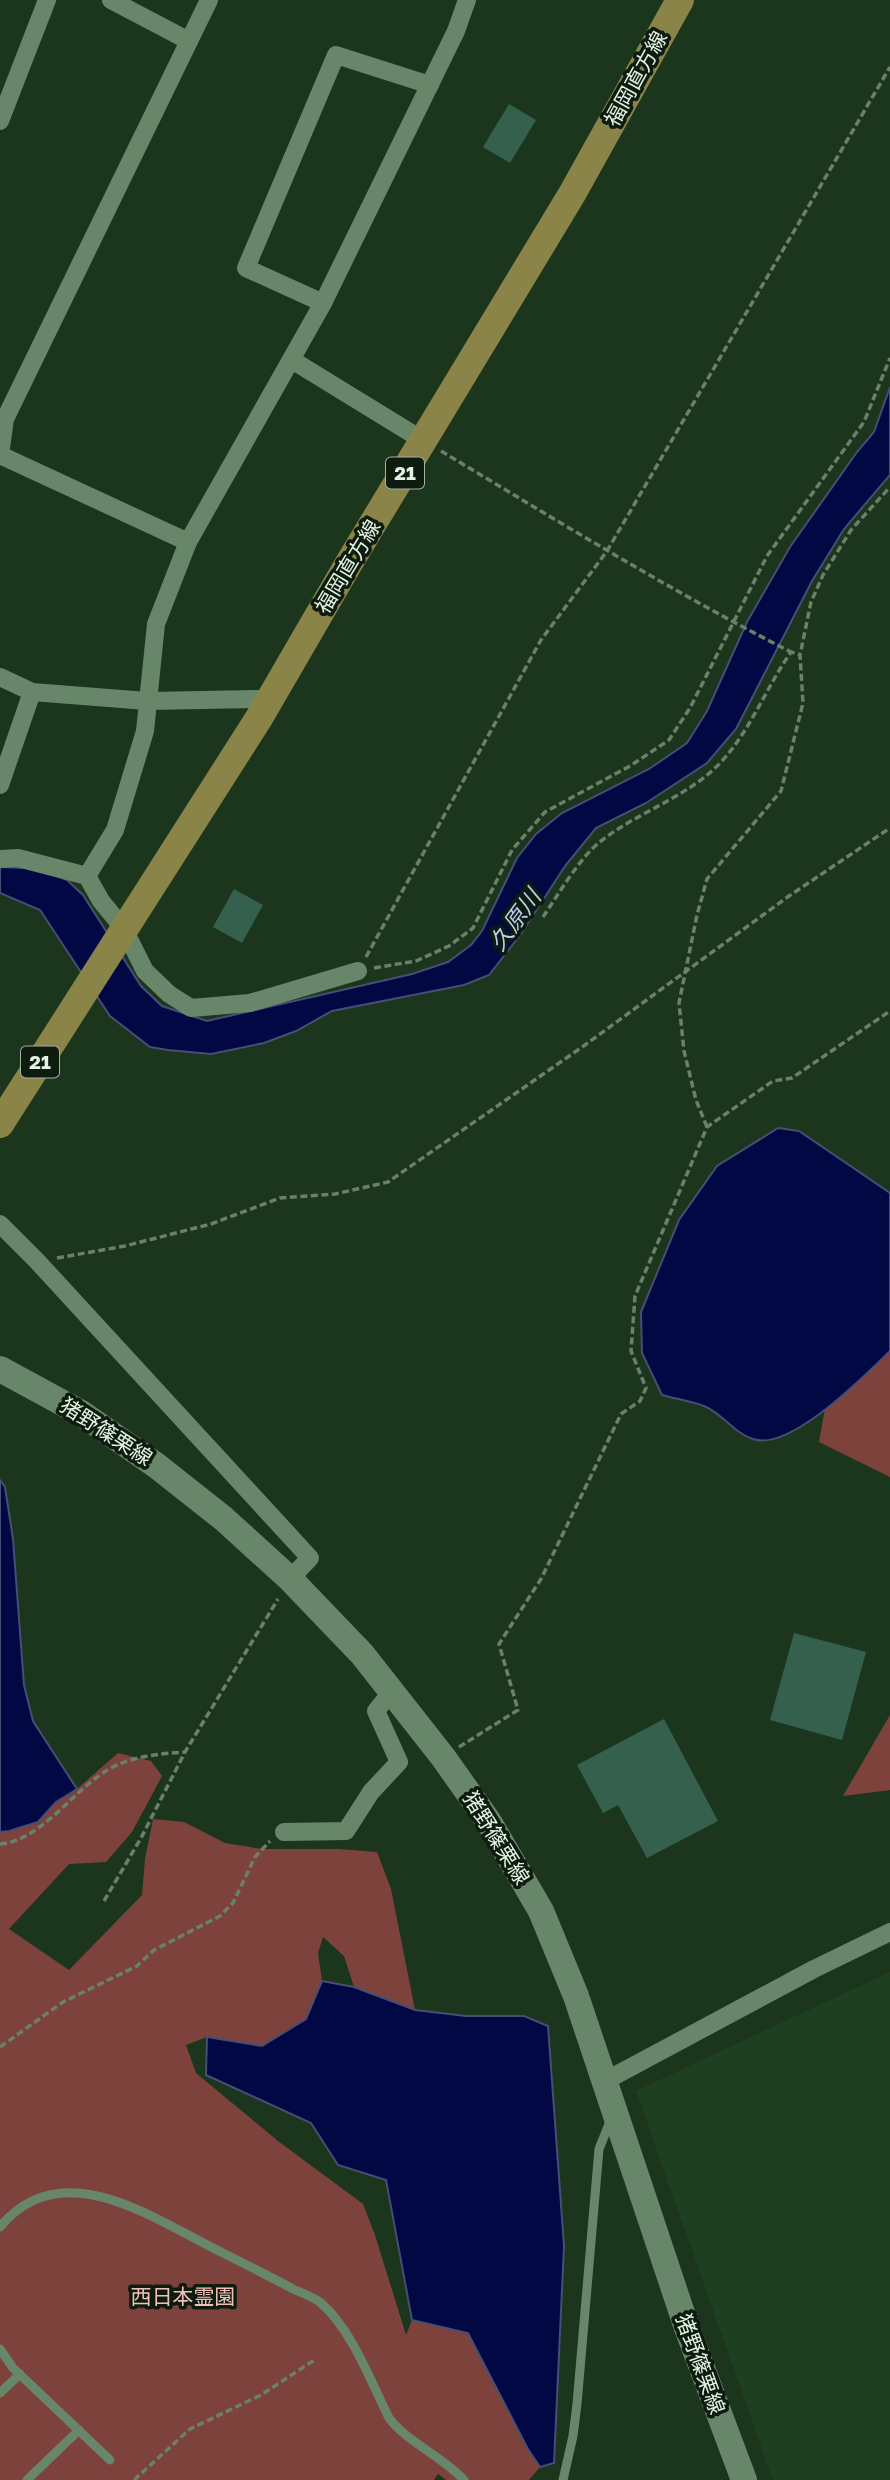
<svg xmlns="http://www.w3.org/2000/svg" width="890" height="2480" font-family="'Golos Text','Noto Sans JP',sans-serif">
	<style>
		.built { fill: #1e4021 }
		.green { fill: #7e423c }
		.water { fill: #020843; stroke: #454e73; stroke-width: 2 }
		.building { fill: #35604e }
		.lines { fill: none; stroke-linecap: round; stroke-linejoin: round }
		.path { stroke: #69806a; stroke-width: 3.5; stroke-dasharray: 7 3.5; stroke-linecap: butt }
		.service { stroke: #688669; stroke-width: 9 }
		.minor { stroke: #688669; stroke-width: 18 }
		.secondary { stroke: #688669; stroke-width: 26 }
		.primary { stroke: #8b8448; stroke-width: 28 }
		.labels { text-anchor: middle; stroke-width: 7; stroke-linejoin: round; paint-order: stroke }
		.shield { fill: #0e1b0f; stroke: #a2b2a3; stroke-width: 2 }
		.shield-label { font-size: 19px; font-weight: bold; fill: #e2f3e3 }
		.street-label { font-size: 21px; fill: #e2f3e3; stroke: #0e1b0f }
		.park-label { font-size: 21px; fill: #f0c1bb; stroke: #0e1b0f }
		.water-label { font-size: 23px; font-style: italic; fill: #bbcbf0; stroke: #0e1b0f }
	</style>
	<rect width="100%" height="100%" fill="#1b361d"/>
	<path class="built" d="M 890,1972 L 890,2480 L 773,2480 L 636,2091 Z"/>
	<g class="green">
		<path d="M 890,1351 L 890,1477 L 819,1442 L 825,1408 Z"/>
		<path d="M 890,1715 L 890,1790 L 843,1796 Z"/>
		<path d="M 118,1753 L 151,1761 L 162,1776 L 132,1832 L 106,1862 L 69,1864 L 9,1929 L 69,1970 L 142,1895 L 145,1859 L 153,1819 L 184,1822 L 225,1843 L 262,1849 L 338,1849 L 377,1852 L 391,1889 L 415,2010 L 354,1987 L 344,1956 L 323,1937 L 318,1953 L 322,1981 L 306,2019 L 262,2046 L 207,2037 L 186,2045 L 196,2073 L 278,2141 L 363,2204 L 375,2235 L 406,2335 L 412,2320 L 468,2333 L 540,2467 L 529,2480 L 446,2480 L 438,2474 L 434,2480 L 0,2480 L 0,1832 L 9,1831 L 38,1822 L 56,1802 L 77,1789 Z"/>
	</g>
	<g class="water">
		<path d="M 890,387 L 890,475 L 844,529 L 812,581 L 736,729 L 707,763 L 646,803 L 596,828 L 565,866 L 521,934 L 489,975 L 464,985 L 332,1011 L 296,1031 L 264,1043 L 211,1054 L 168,1050 L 150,1047 L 110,1016 L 40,910 L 0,893 L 0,867 L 27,868 L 53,874 L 67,880 L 83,895 L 141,986 L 162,1006 L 207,1021 L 412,974 L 448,962 L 471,945 L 482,931 L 517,858 L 536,834 L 562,813 L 649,769 L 687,743 L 707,711 L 747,622 L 790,547 L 857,452 L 874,432 Z"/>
		<path d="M 778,1128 L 799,1131 L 890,1193 L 890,1351 C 864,1376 790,1452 753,1439 C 735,1434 722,1413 704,1406 C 691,1401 676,1399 662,1395 L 642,1353 L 641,1312 L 679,1220 L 717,1166 Z"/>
		<path d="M 0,1480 L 5,1487 L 13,1539 L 24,1685 L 33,1721 L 77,1789 L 56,1802 L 38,1822 L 9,1831 L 0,1832 Z"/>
		<path d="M 322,1981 L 354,1987 L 415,2010 L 466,2016 L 524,2016 L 548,2026 L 564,2246 L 554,2463 L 540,2467 L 528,2449 L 468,2333 L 412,2320 L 386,2180 L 338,2165 L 311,2123 L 206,2075 L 207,2037 L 262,2046 L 306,2019 Z"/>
	</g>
	<g class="building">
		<path d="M 509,104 L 536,120 L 510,163 L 483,147 Z"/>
		<path d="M 234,889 L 263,905 L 242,943 L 213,927 Z"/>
		<path d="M 794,1633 L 866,1652 L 842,1740 L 770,1720 Z"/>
		<path d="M 664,1719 L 718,1821 L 647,1858 L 618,1805 L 603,1813 L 577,1765 Z"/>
	</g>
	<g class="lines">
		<g class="path">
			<path d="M 441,451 C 556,520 671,591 791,652"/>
			<path d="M 543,917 C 558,895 580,857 601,841 C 639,811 689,797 722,761 C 751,729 766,688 791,652 L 800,655"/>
			<path d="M 366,957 L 541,640 L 607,551 L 890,67"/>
			<path d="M 374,968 L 416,961 L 449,946 L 473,928 L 512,850 L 545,812 L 630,766 L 669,740 L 690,708 L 767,556 L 864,422 L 890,358"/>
			<path d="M 707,1127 L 696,1100 L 684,1051 L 679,1003 L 697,915 L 707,879 L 781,791 L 803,703 L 800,655 L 811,602 L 823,575 L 851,530 L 890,487"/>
			<path d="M 57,1258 L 125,1246 L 211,1224 L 280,1198 L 335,1194 L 388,1182 L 585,1045 L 789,896 L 890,828"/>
			<path d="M 459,1747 L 518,1710 L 499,1644 L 541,1579 L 621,1414 L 640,1401 L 646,1388 L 631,1351 L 635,1296 L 707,1127 L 773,1081 L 792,1078 L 890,1011"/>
			<path d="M 0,1844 C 40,1841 72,1792 106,1771 C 130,1756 158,1754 185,1752"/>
			<path d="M 104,1901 L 141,1838 L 185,1752 L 278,1599"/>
			<path d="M 0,2047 L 63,2002 L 137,1966 L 154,1950 L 220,1916 L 233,1903 L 255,1857 L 270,1841"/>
			<path d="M 134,2480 L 190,2429 L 261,2395 L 316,2359"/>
		</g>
		<g class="service">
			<path d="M 0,2227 C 62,2151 155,2220 221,2252 C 245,2264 269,2276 293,2289 C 302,2293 314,2297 321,2303 C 352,2330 371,2382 389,2418 C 407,2442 442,2456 464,2480"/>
			<path d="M 0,2349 L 13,2368 L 110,2460"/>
			<path d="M 0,2393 L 20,2374"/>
			<path d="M 27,2480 L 79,2430"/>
			<path d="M 563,2480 L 573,2436 L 577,2404 L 599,2149 L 611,2119"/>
		</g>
		<g class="minor">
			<path d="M 111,0 L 189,41"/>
			<path d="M 0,121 L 47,0"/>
			<path d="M 323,303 L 246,268 L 336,55 L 430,85"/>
			<path d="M 292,360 L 424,441"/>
			<path d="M 0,455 L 5,419 L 209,0"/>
			<path d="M 0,455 L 188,542"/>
			<path d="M 0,677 L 32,692 L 147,701 L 258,699 L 268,704"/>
			<path d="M 0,785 L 32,692"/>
			<path d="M 0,859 L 18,858 L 87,876 L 101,901 L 124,929 L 145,971 L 169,994 L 191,1008 L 250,1003 L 358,971"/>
			<path d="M 87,876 L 115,830 L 145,731 L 156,624 L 188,542 L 323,303 L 456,31 L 467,0"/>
			<path d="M 0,1224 L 37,1261 L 310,1558 L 290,1579"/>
			<path d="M 284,1832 L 346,1831 L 371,1792 L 399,1762 L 376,1711 L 391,1692"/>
			<path d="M 605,2081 L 814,1969 L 890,1932"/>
		</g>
		<path class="secondary" d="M 0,1369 L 81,1413 L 157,1466 L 224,1519 L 290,1579 L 362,1654 L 443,1757 L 489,1822 L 541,1911 L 576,1996 L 687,2328 L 744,2480"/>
		<path class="primary" d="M 0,1124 L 259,718 L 349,563 L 572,194 L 680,0"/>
	</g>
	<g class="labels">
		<g class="shield">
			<rect x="386" y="457.5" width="38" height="31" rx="5"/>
			<rect x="21" y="1046.5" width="38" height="31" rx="5"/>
		</g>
		<g class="shield-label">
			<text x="405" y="480">21</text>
			<text x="40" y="1069">21</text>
		</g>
		<g class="street-label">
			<text transform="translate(636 79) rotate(-61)" y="7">福岡直方線</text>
			<text transform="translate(348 567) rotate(-59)" y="7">福岡直方線</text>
			<text transform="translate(106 1432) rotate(33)" y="7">猪野篠栗線</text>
			<text transform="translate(496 1838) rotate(58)" y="7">猪野篠栗線</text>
			<text transform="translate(700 2364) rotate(70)" y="7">猪野篠栗線</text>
		</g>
		<g class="park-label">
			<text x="183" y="2304">西日本霊園</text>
		</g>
		<g class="water-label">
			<text transform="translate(515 920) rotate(-54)" y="8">久原川</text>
		</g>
	</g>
</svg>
